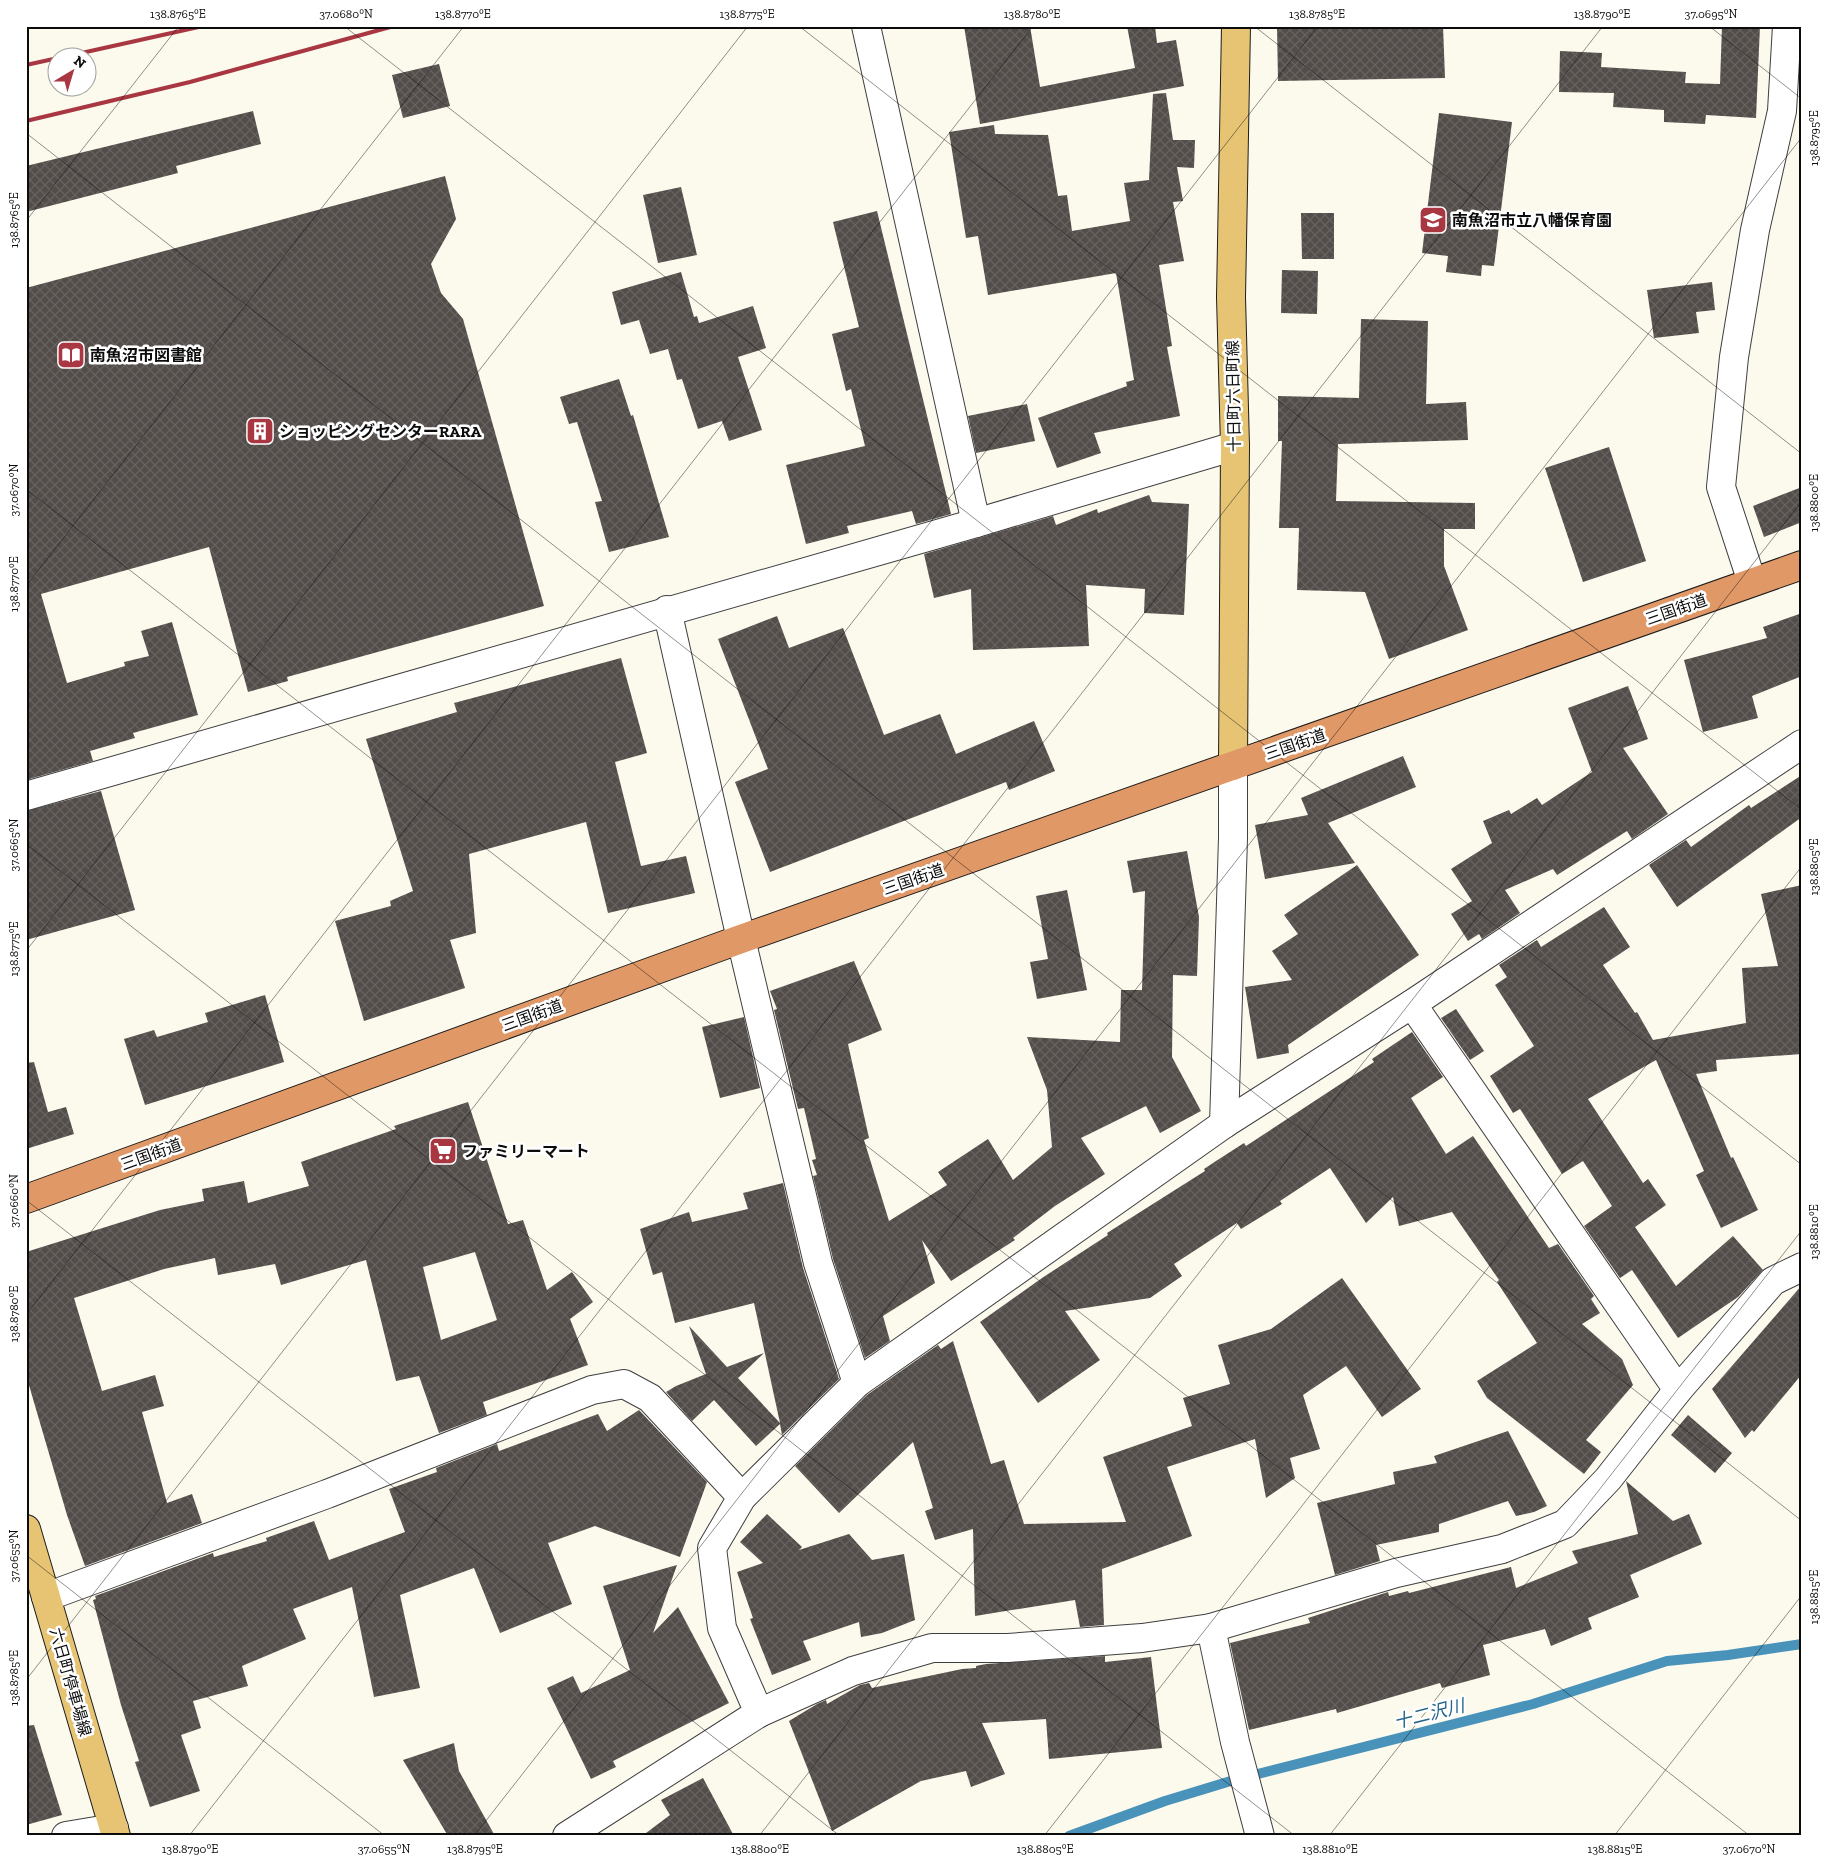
<svg xmlns="http://www.w3.org/2000/svg" width="1828" height="1862" font-family="'Zilla Slab','Noto Sans JP',serif">
	<style>
		.lines { fill: none; stroke-linecap: round; stroke-linejoin: round }
		.stream { stroke: #4993ba; stroke-width: 10 }
		.building { fill: url(#building-cross-hatch); fill-rule: evenodd }
		.minor-casing { stroke: #3f3f3f; stroke-width: 30 }
		.major-casing { stroke: #1d1d1d; stroke-width: 30 }
		.highway-casing { stroke: #1d1d1d; stroke-width: 30 }
		.minor { stroke: #fff; stroke-width: 28 }
		.major { stroke: #e6c473; stroke-width: 28 }
		.highway { stroke: #e19867; stroke-width: 28 }
		.rail { stroke: #a83742; stroke-width: 4 }
		.ticks { fill: none; stroke: #0c0c0c; stroke-width: 1; stroke-opacity: 0.45 }
		.labels { text-anchor: middle; stroke-width: 5; stroke-linejoin: round; paint-order: stroke }
		.poi-label { font-size: 16px; font-weight: bold; fill: #0c0c0c; stroke: #fff; text-anchor: start }
		.street-label { font-size: 16px; fill: #0c0c0c; stroke: #fff }
		.water-label { font-size: 18px; font-style: italic; fill: #26658c; stroke: #fff }
		.neatline { fill: none; stroke: #0c0c0c; stroke-width: 2 }
		.ticks-label { font-size: 12px; text-anchor: middle; fill: #0c0c0c }
	</style>
	<defs>
		<pattern id="building-cross-hatch" width="8" height="8" patternUnits="userSpaceOnUse" patternTransform="scale(1.25)"><rect width="8" height="8" fill="#534d4a"/><path d="M0 0l8 8M0 8l8-8" fill="none" stroke="#676260"/></pattern>
	</defs>
	<rect width="100%" height="100%" fill="#fcf9ed"/>
	<g class="lines">
		<path class="stream" d="M 1069,1836 L 1165,1801 L 1234,1780 L 1533,1704 L 1667,1661 L 1728,1655 L 1802,1644"/>
	</g>
	<g class="building">
		<path d="M 964,26 L 1030,26 L 1040,87 L 1135,68 L 1127,26 L 1155,26 L 1157,43 L 1176,40 L 1184,86 L 980,124 Z"/>
		<path d="M 1277,26 L 1443,26 L 1445,78 L 1278,81 Z"/>
		<path d="M 1722,26 L 1760,26 L 1756,118 L 1706,115 L 1705,124 L 1664,122 L 1664,110 L 1613,107 L 1614,93 L 1559,92 L 1560,51 L 1602,53 L 1601,67 L 1686,72 L 1685,83 L 1720,84 Z"/>
		<path d="M 439,64 L 450,106 L 403,118 L 392,75 Z"/>
		<path d="M 1166,93 L 1173,140 L 1195,140 L 1194,168 L 1177,167 L 1183,201 L 1173,202 L 1184,261 L 1159,265 L 1172,346 L 1167,347 L 1180,416 L 1094,433 L 1101,453 L 1057,468 L 1038,418 L 1127,386 L 1126,382 L 1134,380 L 1116,273 L 988,295 L 978,236 L 966,238 L 949,132 L 994,125 L 995,134 L 1048,135 L 1058,196 L 1067,195 L 1072,231 L 1130,221 L 1124,183 L 1149,180 L 1153,94 Z"/>
		<path d="M 253,111 L 261,144 L 176,166 L 178,173 L 26,212 L 26,166 Z"/>
		<path d="M 1439,113 L 1512,122 L 1494,266 L 1482,265 L 1481,276 L 1446,272 L 1448,256 L 1422,253 Z"/>
		<path d="M 445,176 L 456,219 L 431,264 L 441,293 L 463,319 L 544,606 L 287,677 L 288,681 L 248,692 L 209,547 L 41,594 L 67,683 L 125,666 L 124,662 L 149,656 L 141,631 L 172,622 L 198,715 L 133,733 L 135,738 L 90,751 L 93,761 L 26,780 L 26,288 Z"/>
		<path d="M 681,187 L 697,255 L 658,263 L 643,195 Z"/>
		<path d="M 877,211 L 951,514 L 916,524 L 912,511 L 847,526 L 849,533 L 806,544 L 786,465 L 865,446 L 851,389 L 846,391 L 832,334 L 859,327 L 833,222 Z"/>
		<path d="M 1301,213 L 1334,213 L 1334,259 L 1302,259 Z"/>
		<path d="M 1282,270 L 1318,271 L 1317,314 L 1281,313 Z"/>
		<path d="M 681,272 L 694,317 L 697,316 L 699,323 L 753,306 L 766,348 L 738,357 L 762,430 L 729,441 L 722,421 L 698,429 L 682,379 L 677,380 L 668,349 L 650,354 L 639,320 L 621,325 L 612,292 Z"/>
		<path d="M 1712,282 L 1715,310 L 1696,312 L 1699,333 L 1654,338 L 1647,290 Z"/>
		<path d="M 1361,319 L 1428,321 L 1426,404 L 1466,402 L 1468,440 L 1338,444 L 1336,501 L 1475,503 L 1475,529 L 1444,529 L 1444,566 L 1468,630 L 1389,659 L 1365,592 L 1297,590 L 1299,528 L 1279,528 L 1282,441 L 1278,441 L 1278,396 L 1359,398 Z"/>
		<path d="M 619,379 L 631,416 L 633,415 L 669,537 L 609,552 L 595,502 L 602,501 L 577,422 L 569,424 L 560,397 Z"/>
		<path d="M 1027,404 L 1035,441 L 976,453 L 968,416 Z"/>
		<path d="M 1609,447 L 1646,561 L 1583,582 L 1545,468 Z"/>
		<path d="M 1802,487 L 1802,522 L 1764,537 L 1753,506 Z"/>
		<path d="M 1149,495 L 1152,502 L 1189,504 L 1184,615 L 1144,613 L 1145,589 L 1086,585 L 1089,646 L 973,650 L 971,589 L 934,598 L 924,554 L 1053,516 L 1056,525 L 1097,509 L 1098,513 Z"/>
		<path d="M 1802,613 L 1802,676 L 1752,696 L 1758,718 L 1703,732 L 1684,660 L 1767,638 L 1763,627 Z"/>
		<path d="M 777,616 L 789,648 L 843,628 L 884,735 L 940,714 L 956,754 L 1034,721 L 1055,771 L 1009,790 L 1006,782 L 770,872 L 735,782 L 768,769 L 718,639 Z"/>
		<path d="M 621,658 L 647,753 L 615,762 L 641,866 L 686,856 L 695,893 L 608,913 L 586,822 L 469,854 L 476,933 L 450,940 L 465,988 L 364,1021 L 335,921 L 391,906 L 390,901 L 413,891 L 366,739 L 457,712 L 454,703 Z"/>
		<path d="M 1628,686 L 1648,739 L 1623,748 L 1668,814 L 1632,839 L 1627,831 L 1557,875 L 1553,869 L 1505,890 L 1520,913 L 1482,939 L 1479,934 L 1468,941 L 1451,914 L 1472,901 L 1451,869 L 1492,843 L 1483,821 L 1509,810 L 1511,814 L 1537,798 L 1542,805 L 1592,772 L 1568,708 Z"/>
		<path d="M 1403,756 L 1416,787 L 1328,823 L 1355,863 L 1265,879 L 1255,825 L 1308,815 L 1301,798 Z"/>
		<path d="M 1802,775 L 1802,817 L 1677,907 L 1649,865 L 1686,840 L 1691,847 L 1749,805 L 1751,808 Z"/>
		<path d="M 101,791 L 135,910 L 26,940 L 26,811 Z"/>
		<path d="M 1187,851 L 1199,917 L 1197,976 L 1173,975 L 1172,1057 L 1201,1111 L 1160,1133 L 1146,1106 L 1081,1138 L 1105,1174 L 1055,1206 L 1013,1238 L 1015,1240 L 951,1281 L 922,1240 L 935,1283 L 883,1316 L 890,1341 L 865,1358 L 833,1259 L 813,1176 L 817,1175 L 812,1160 L 816,1159 L 804,1108 L 798,1109 L 774,1010 L 777,1009 L 770,991 L 854,961 L 882,1030 L 848,1044 L 869,1138 L 864,1140 L 889,1221 L 947,1185 L 938,1172 L 988,1139 L 1013,1180 L 1052,1147 L 1047,1090 L 1027,1037 L 1120,1042 L 1121,990 L 1142,990 L 1145,891 L 1133,893 L 1127,861 Z"/>
		<path d="M 1357,865 L 1419,955 L 1288,1045 L 1289,1053 L 1257,1059 L 1245,987 L 1292,980 L 1272,951 L 1298,934 L 1284,915 Z"/>
		<path d="M 1802,885 L 1802,1054 L 1716,1060 L 1717,1071 L 1696,1074 L 1731,1158 L 1733,1157 L 1758,1210 L 1721,1228 L 1696,1175 L 1704,1171 L 1656,1060 L 1588,1099 L 1643,1183 L 1648,1179 L 1666,1205 L 1635,1227 L 1676,1286 L 1733,1236 L 1763,1270 L 1738,1297 L 1678,1338 L 1632,1270 L 1620,1278 L 1584,1226 L 1612,1206 L 1583,1161 L 1562,1174 L 1520,1109 L 1513,1113 L 1490,1076 L 1534,1046 L 1495,985 L 1507,977 L 1499,965 L 1537,940 L 1541,947 L 1604,907 L 1630,947 L 1603,965 L 1635,1013 L 1637,1012 L 1653,1040 L 1746,1023 L 1742,968 L 1778,966 L 1761,894 Z"/>
		<path d="M 1067,890 L 1087,990 L 1037,999 L 1030,962 L 1048,959 L 1036,896 Z"/>
		<path d="M 265,995 L 284,1062 L 145,1105 L 124,1039 L 154,1030 L 157,1037 L 208,1022 L 205,1013 Z"/>
		<path d="M 1456,1009 L 1484,1051 L 1470,1060 L 1441,1018 Z"/>
		<path d="M 744,1017 L 760,1088 L 720,1098 L 702,1027 Z"/>
		<path d="M 1412,1032 L 1443,1077 L 1411,1098 L 1446,1154 L 1473,1136 L 1549,1248 L 1558,1244 L 1594,1296 L 1591,1299 L 1600,1313 L 1582,1324 L 1622,1359 L 1633,1385 L 1586,1440 L 1601,1452 L 1584,1474 L 1487,1398 L 1477,1381 L 1537,1343 L 1497,1282 L 1499,1280 L 1452,1212 L 1399,1226 L 1393,1197 L 1366,1223 L 1330,1168 L 1280,1201 L 1282,1204 L 1241,1229 L 1237,1223 L 1174,1264 L 1182,1276 L 1150,1298 L 1065,1311 L 1100,1360 L 1038,1403 L 980,1322 L 1042,1278 L 1108,1235 L 1107,1233 L 1205,1171 L 1204,1169 L 1216,1161 L 1244,1143 L 1246,1146 L 1374,1062 L 1372,1059 Z"/>
		<path d="M 34,1062 L 48,1112 L 66,1107 L 74,1134 L 26,1149 L 26,1063 Z"/>
		<path d="M 468,1102 L 508,1224 L 523,1220 L 547,1290 L 572,1272 L 593,1302 L 570,1319 L 588,1365 L 483,1402 L 487,1415 L 439,1433 L 419,1376 L 396,1381 L 366,1260 L 281,1285 L 275,1264 L 218,1275 L 215,1258 L 164,1269 L 74,1298 L 102,1391 L 155,1375 L 164,1406 L 142,1412 L 167,1503 L 192,1494 L 202,1523 L 85,1566 L 67,1515 L 26,1375 L 26,1252 L 160,1210 L 204,1201 L 202,1189 L 244,1181 L 248,1203 L 309,1186 L 301,1162 L 396,1129 L 394,1126 ZM 475,1252 L 497,1320 L 441,1340 L 423,1267 Z"/>
		<path d="M 783,1183 L 803,1268 L 839,1379 L 782,1435 L 780,1424 L 756,1446 L 714,1400 L 692,1421 L 666,1392 L 676,1386 L 706,1374 L 689,1326 L 727,1367 L 764,1353 L 738,1378 L 780,1423 L 754,1303 L 675,1323 L 662,1272 L 653,1275 L 640,1229 L 689,1212 L 692,1222 L 748,1209 L 743,1193 Z"/>
		<path d="M 1342,1278 L 1421,1389 L 1382,1417 L 1346,1366 L 1303,1395 L 1320,1449 L 1290,1458 L 1295,1478 L 1266,1498 L 1255,1439 L 1167,1467 L 1192,1536 L 1102,1569 L 1104,1625 L 1080,1627 L 1075,1600 L 975,1616 L 973,1529 L 935,1540 L 925,1511 L 933,1508 L 913,1442 L 839,1513 L 795,1466 L 867,1395 L 938,1345 L 941,1349 L 953,1341 L 991,1464 L 1004,1460 L 1024,1524 L 1126,1522 L 1103,1457 L 1192,1426 L 1183,1398 L 1230,1384 L 1218,1345 L 1271,1329 Z"/>
		<path d="M 1802,1285 L 1802,1374 L 1754,1432 L 1752,1430 L 1745,1438 L 1712,1389 Z"/>
		<path d="M 639,1410 L 707,1482 L 680,1557 L 595,1526 L 548,1543 L 572,1604 L 500,1633 L 474,1568 L 400,1595 L 420,1688 L 374,1697 L 352,1587 L 293,1609 L 306,1639 L 242,1666 L 248,1686 L 193,1701 L 201,1728 L 181,1735 L 200,1791 L 150,1807 L 135,1762 L 139,1761 L 121,1705 L 93,1600 L 96,1599 L 95,1596 L 213,1553 L 214,1557 L 267,1541 L 266,1538 L 314,1521 L 329,1560 L 405,1532 L 389,1489 L 437,1472 L 436,1468 L 497,1444 L 499,1451 L 598,1414 L 607,1431 Z"/>
		<path d="M 1688,1415 L 1732,1453 L 1715,1473 L 1671,1435 Z"/>
		<path d="M 1508,1431 L 1547,1506 L 1534,1512 L 1516,1516 L 1508,1501 L 1439,1524 L 1439,1532 L 1376,1545 L 1380,1561 L 1335,1575 L 1317,1503 L 1395,1484 L 1393,1472 L 1437,1463 L 1434,1456 Z"/>
		<path d="M 1626,1481 L 1673,1521 L 1689,1514 L 1702,1544 L 1630,1575 L 1639,1597 L 1588,1618 L 1592,1629 L 1551,1646 L 1545,1629 L 1483,1645 L 1490,1675 L 1442,1688 L 1440,1683 L 1337,1713 L 1336,1709 L 1249,1730 L 1230,1643 L 1310,1623 L 1308,1618 L 1388,1592 L 1389,1596 L 1408,1591 L 1409,1593 L 1511,1567 L 1516,1588 L 1578,1563 L 1572,1551 L 1638,1534 Z"/>
		<path d="M 767,1514 L 802,1547 L 799,1550 L 849,1534 L 872,1560 L 904,1554 L 915,1620 L 882,1633 L 861,1637 L 859,1622 L 803,1641 L 811,1660 L 772,1675 L 750,1619 L 753,1618 L 737,1572 L 763,1563 L 740,1542 Z"/>
		<path d="M 677,1565 L 653,1633 L 678,1607 L 729,1703 L 613,1761 L 616,1767 L 591,1779 L 547,1688 L 573,1676 L 581,1693 L 630,1670 L 603,1586 Z"/>
		<path d="M 1105,1656 L 1105,1662 L 1151,1657 L 1162,1748 L 1049,1759 L 1046,1719 L 982,1723 L 1005,1774 L 971,1787 L 966,1771 L 921,1781 L 832,1831 L 789,1721 L 817,1704 L 826,1700 L 827,1704 L 860,1685 L 869,1683 L 872,1688 L 962,1669 L 976,1668 L 976,1666 L 986,1664 Z"/>
		<path d="M 34,1725 L 62,1815 L 26,1825 L 26,1726 Z"/>
		<path d="M 454,1743 L 459,1771 L 495,1836 L 448,1836 L 403,1760 Z"/>
		<path d="M 703,1778 L 734,1836 L 642,1836 L 670,1815 L 661,1800 Z"/>
	</g>
	<g class="lines">
		<defs>
			<g id="minor">
				<path d="M 866,26 L 976,523"/>
				<path d="M 1752,582 L 1721,487 L 1734,357 L 1755,230 L 1782,111 L 1787,26"/>
				<path d="M 667,610 L 741,939 L 818,1263 L 857,1383"/>
				<path d="M 26,796 L 976,523 L 1235,446"/>
				<path d="M 1412,1004 L 1678,1390"/>
				<path d="M 1224,1124 L 1233,838 L 1233,766"/>
				<path d="M 46,1597 L 327,1494 L 592,1390 L 624,1384 L 650,1398 L 742,1497"/>
				<path d="M 1211,1628 L 1235,1742 L 1260,1836"/>
				<path d="M 759,1713 L 853,1671 L 932,1648 L 1008,1648 L 1142,1638 L 1211,1628 L 1396,1573 L 1502,1549 L 1565,1524 L 1608,1479 L 1678,1390 L 1773,1281 L 1802,1267"/>
				<path d="M 66,1836 L 114,1828"/>
				<path d="M 567,1836 L 759,1713 L 722,1628 L 712,1548 L 742,1497 L 857,1383 L 1224,1124 L 1412,1004 L 1802,744"/>
			</g>
			<g id="major">
				<path d="M 1233,766 L 1235,446 L 1231,297 L 1236,26"/>
				<path d="M 26,1529 L 116,1836"/>
			</g>
			<path id="highway" d="M 26,1199 L 741,939 L 1802,565"/>
		</defs>
		<use href="#minor" class="minor-casing"/>
		<use href="#major" class="major-casing"/>
		<use href="#highway" class="highway-casing"/>
		<use href="#minor" class="minor"/>
		<use href="#major" class="major"/>
		<use href="#highway" class="highway"/>
		<g class="rail">
			<path d="M 26,27 L 31,26"/>
			<path d="M 59,58 L 203,26"/>
			<path d="M 26,65 L 58,58"/>
			<path d="M 26,121 L 190,82 L 394,26"/>
		</g>
	</g>
	<path class="ticks" d="M 344,26 L 1802,1165M 799,26 L 1802,810M 1254,26 L 1802,454M 1709,26 L 1802,99M 26,133 L 1802,1521M 26,221 L 179,26M 26,489 L 1750,1836M 26,586 L 464,26M 26,844 L 1295,1836M 26,951 L 748,26M 26,1200 L 840,1836M 26,1315 L 1033,26M 26,1555 L 385,1836M 26,1680 L 1318,26M 189,1836 L 1603,26M 474,1836 L 1802,137M 759,1836 L 1802,501M 1044,1836 L 1802,866M 1329,1836 L 1802,1230M 1614,1836 L 1802,1595"/>
	<defs>
		<symbol id="school-square" viewBox="-11 -11 22 22"><rect x="-9" y="-9" width="18" height="18" rx="4" fill="#a83742" stroke="#fff"/><path d="M0-5L7-2L0 1L-7-2ZM-4 1L0 2.5L4 1V4Q0 6-4 4Z" fill="#fff"/></symbol>
		<symbol id="library-square" viewBox="-11 -11 22 22"><rect x="-9" y="-9" width="18" height="18" rx="4" fill="#a83742" stroke="#fff"/><path d="M-6-4Q-3-5.5-.7-3.5V5Q-3 3-6 4ZM6-4Q3-5.5 .7-3.5V5Q3 3 6 4Z" fill="#fff"/></symbol>
		<symbol id="building-square" viewBox="-11 -11 22 22"><rect x="-9" y="-9" width="18" height="18" rx="4" fill="#a83742" stroke="#fff"/><path d="M-4-6H4V6H1V3H-1V6H-4ZM-2.5-4.3h1.7v1.8h-1.7ZM.8-4.3h1.7v1.8H.8ZM-2.5-1h1.7V.8h-1.7ZM.8-1h1.7V.8H.8Z" fill="#fff"/></symbol>
		<symbol id="supermarket-square" viewBox="-11 -11 22 22"><rect x="-9" y="-9" width="18" height="18" rx="4" fill="#a83742" stroke="#fff"/><path d="M-6-5.5h2.5l.6 2H6L4.5 2H-2.5L-4.4-4H-6ZM-1.5 3.2a1.3 1.3 0 1 0 .1 0ZM3 3.2a1.3 1.3 0 1 0 .1 0Z" fill="#fff"/></symbol>
	</defs>
	<g fill-rule="evenodd">
		<use href="#school-square" x="1417" y="204" width="32" height="32"/>
		<use href="#library-square" x="55" y="339" width="32" height="32"/>
		<use href="#building-square" x="244" y="415" width="32" height="32"/>
		<use href="#supermarket-square" x="427" y="1135" width="32" height="32"/>
	</g>
	<g class="labels">
		<g class="poi-label">
			<text x="1452" y="226">南魚沼市立八幡保育園</text>
			<text x="90" y="361">南魚沼市図書館</text>
			<text x="279" y="437">ショッピングセンターRARA</text>
			<text x="462" y="1157">ファミリーマート</text>
		</g>
		<g class="street-label">
			<text transform="translate(1233 396) rotate(-91)" y="6">十日町六日町線</text>
			<text transform="translate(1676 609) rotate(-19)" y="6">三国街道</text>
			<text transform="translate(1295 744) rotate(-19)" y="6">三国街道</text>
			<text transform="translate(913 879) rotate(-19)" y="6">三国街道</text>
			<text transform="translate(532 1015) rotate(-20)" y="6">三国街道</text>
			<text transform="translate(151 1154) rotate(-20)" y="6">三国街道</text>
			<text transform="translate(71 1682) rotate(74)" y="6">六日町停車場線</text>
		</g>
		<g class="water-label">
			<text transform="translate(1429 1714) rotate(-14)" y="6">十二沢川</text>
		</g>
	</g>
	<rect width="1828" height="1862" fill="none" stroke="#ffffff" stroke-width="55"/>
	<g transform="translate(72 72) rotate(38)"><circle r="24" fill="#ffffff" stroke="#9e9e9e"/>
	<path d="M0-4L9 19L0 12L-9 19Z" fill="#a83742"/>
	<text y="-8" font-size="14" font-weight="bold" text-anchor="middle" fill="#0c0c0c">N</text>
	</g>
	<rect x="28" y="28" width="1772" height="1806" class="neatline"/>
	<g class="ticks-label">
		<text x="178" y="18">138.8765°E</text>
		<text x="346" y="18">37.0680°N</text>
		<text x="463" y="18">138.8770°E</text>
		<text x="747" y="18">138.8775°E</text>
		<text x="1032" y="18">138.8780°E</text>
		<text x="1317" y="18">138.8785°E</text>
		<text x="1602" y="18">138.8790°E</text>
		<text x="1711" y="18">37.0695°N</text>
		<text transform="translate(1814 138) rotate(-90)" y="4">138.8795°E</text>
		<text transform="translate(14 220) rotate(-90)" y="4">138.8765°E</text>
		<text transform="translate(14 490) rotate(-90)" y="4">37.0670°N</text>
		<text transform="translate(1814 503) rotate(-90)" y="4">138.8800°E</text>
		<text transform="translate(14 584) rotate(-90)" y="4">138.8770°E</text>
		<text transform="translate(14 845) rotate(-90)" y="4">37.0665°N</text>
		<text transform="translate(1814 867) rotate(-90)" y="4">138.8805°E</text>
		<text transform="translate(14 949) rotate(-90)" y="4">138.8775°E</text>
		<text transform="translate(14 1201) rotate(-90)" y="4">37.0660°N</text>
		<text transform="translate(1814 1232) rotate(-90)" y="4">138.8810°E</text>
		<text transform="translate(14 1314) rotate(-90)" y="4">138.8780°E</text>
		<text transform="translate(14 1556) rotate(-90)" y="4">37.0655°N</text>
		<text transform="translate(1814 1597) rotate(-90)" y="4">138.8815°E</text>
		<text transform="translate(14 1678) rotate(-90)" y="4">138.8785°E</text>
		<text x="190" y="1853">138.8790°E</text>
		<text x="384" y="1853">37.0655°N</text>
		<text x="475" y="1853">138.8795°E</text>
		<text x="760" y="1853">138.8800°E</text>
		<text x="1045" y="1853">138.8805°E</text>
		<text x="1330" y="1853">138.8810°E</text>
		<text x="1615" y="1853">138.8815°E</text>
		<text x="1749" y="1853">37.0670°N</text>
	</g>
</svg>
